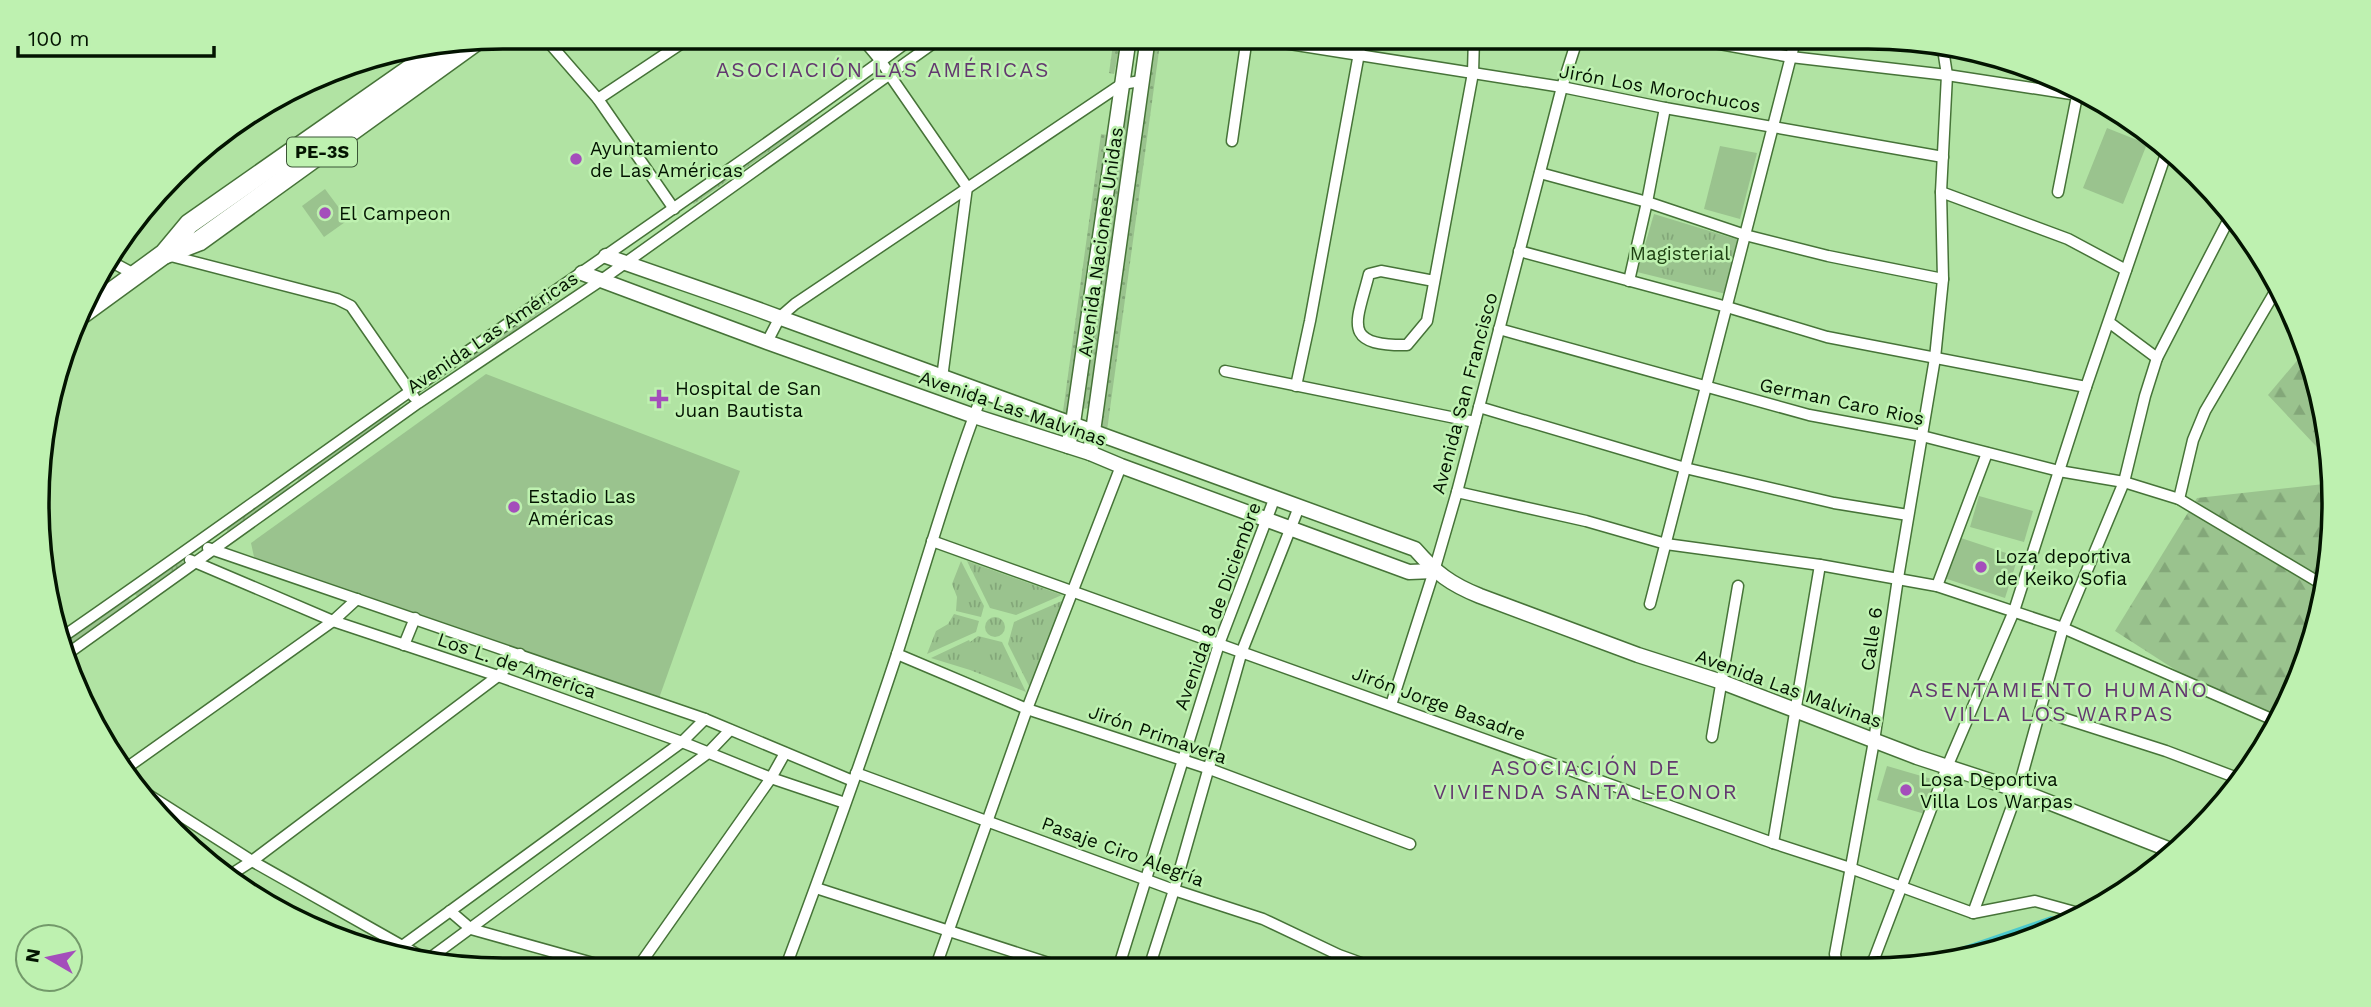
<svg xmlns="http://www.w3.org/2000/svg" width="2371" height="1007" font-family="'Work Sans',sans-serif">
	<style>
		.grass { fill: url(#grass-dots) }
		.forest { fill: url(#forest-firs) }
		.park { fill: url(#park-tufts) }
		.pitch { fill: #9ac38e }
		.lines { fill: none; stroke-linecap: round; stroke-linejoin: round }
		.stream { stroke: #4bc8cc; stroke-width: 3.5 }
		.street-casing { stroke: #467338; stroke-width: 13 }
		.secondary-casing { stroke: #467338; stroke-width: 17 }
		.highway-casing { stroke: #467338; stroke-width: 22 }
		.street { stroke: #fff; stroke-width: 10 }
		.secondary { stroke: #fff; stroke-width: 14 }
		.highway { stroke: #fff; stroke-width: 19 }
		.poi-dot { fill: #a44ebb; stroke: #bef1b0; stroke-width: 2.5 }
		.labels { text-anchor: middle; stroke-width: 5; stroke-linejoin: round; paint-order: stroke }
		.shield { fill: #bef1b0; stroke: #3b5636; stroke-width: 2 }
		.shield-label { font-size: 18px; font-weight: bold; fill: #031401 }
		.street-label { font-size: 19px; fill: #031401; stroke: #bef1b0 }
		.poi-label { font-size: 19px; fill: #031401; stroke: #bef1b0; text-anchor: start }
		.park-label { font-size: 19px; fill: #1e4113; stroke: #bef1b0 }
		.neighbourhood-label { font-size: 21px; letter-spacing: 2px; fill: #63386f; stroke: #bef1b0 }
		.rim { fill: none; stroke: #031401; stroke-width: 3.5 }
	</style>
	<defs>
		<pattern id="grass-dots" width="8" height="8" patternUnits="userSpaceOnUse" patternTransform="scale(1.75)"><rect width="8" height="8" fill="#9ac38e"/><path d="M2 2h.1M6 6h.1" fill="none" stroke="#83a779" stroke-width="1.8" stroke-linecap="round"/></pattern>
		<pattern id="forest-firs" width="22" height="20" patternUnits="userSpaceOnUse" patternTransform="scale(1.75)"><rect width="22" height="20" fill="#9ac38e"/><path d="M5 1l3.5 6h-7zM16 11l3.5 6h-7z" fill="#83a779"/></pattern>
		<pattern id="park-tufts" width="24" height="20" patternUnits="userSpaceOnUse" patternTransform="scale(1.75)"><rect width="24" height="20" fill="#9ac38e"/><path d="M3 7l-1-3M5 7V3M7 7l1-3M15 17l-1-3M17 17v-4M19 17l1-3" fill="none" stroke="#83a779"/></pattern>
	</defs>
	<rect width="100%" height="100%" fill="#b1e3a3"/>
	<g class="grass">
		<path d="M 1114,37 L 1121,37 L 1114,74 L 1109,73 Z"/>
		<path d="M 1152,50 L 1159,51 L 1106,438 L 1099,437 Z"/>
		<path d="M 1125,109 L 1130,111 L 1090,407 L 1085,409 L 1081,406 Z"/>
		<path d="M 1101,134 L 1108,135 L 1068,425 L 1061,426 Z"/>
	</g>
	<g class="forest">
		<path d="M 2306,350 L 2318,383 L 2331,462 L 2268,395 Z"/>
		<path d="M 2333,483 L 2330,565 L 2309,654 L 2275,724 L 2205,689 L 2115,631 L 2197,498 Z"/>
	</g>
	<g class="park">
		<path d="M 809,118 L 812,122 L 694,204 L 691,202 Z"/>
		<path d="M 1654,214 L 1739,240 L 1726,294 L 1637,272 Z"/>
		<path d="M 556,295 L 559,299 L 466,365 L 462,361 Z"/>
		<path d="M 399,406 L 402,411 L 298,481 L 297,478 Z"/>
		<path d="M 289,485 L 291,488 L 228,532 L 226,529 Z"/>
		<path d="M 182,561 L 185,565 L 138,598 L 135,594 Z"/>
		<path d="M 961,561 L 984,606 L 981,617 L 956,611 L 957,597 L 952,584 Z"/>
		<path d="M 967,561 L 1062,595 L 1016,615 L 990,608 Z"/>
		<path d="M 128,597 L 131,601 L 61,651 L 60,646 Z"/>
		<path d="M 1064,600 L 1032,692 L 1008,644 L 1014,622 Z"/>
		<path d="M 954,614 L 979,621 L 976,632 L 927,654 L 936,631 L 948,624 Z"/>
		<circle cx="995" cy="627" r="10"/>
		<path d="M 978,636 L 1002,642 L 1026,692 L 970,670 L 931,658 L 969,640 L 970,642 Z"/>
	</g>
	<g class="pitch">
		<path d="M 2107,128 L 2147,144 L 2123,204 L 2083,188 Z"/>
		<path d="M 1720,146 L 1757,153 L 1740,219 L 1704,209 Z"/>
		<path d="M 325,189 L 348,220 L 324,237 L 302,206 Z"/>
		<path d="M 486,374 L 740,471 L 658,701 L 254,557 L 251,543 Z"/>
		<path d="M 1979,496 L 2033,511 L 2024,542 L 1970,527 Z"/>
		<path d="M 1958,537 L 2018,557 L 2005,598 L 1944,578 Z"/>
		<path d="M 1887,766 L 1935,780 L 1925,814 L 1877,800 Z"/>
	</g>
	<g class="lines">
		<path class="stream" d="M 1912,966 L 2051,918 L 2069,922"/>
		<defs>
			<g id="street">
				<path d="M 544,37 L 598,99 L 674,209"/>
				<path d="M 861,37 C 871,50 882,60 889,74 L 967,187 L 942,378"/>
				<path d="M 875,37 L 882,47 L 882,60"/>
				<path d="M 1245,37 L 1562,87 L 1665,108 L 1943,157"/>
				<path d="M 1681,37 L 1791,57 L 1947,75 L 2097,98"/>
				<path d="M 598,99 L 691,37"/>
				<path d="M 1232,141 L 1247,37"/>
				<path d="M 1540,173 L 1647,202 L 1745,235 L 1828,256 L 1943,279"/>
				<path d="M 1941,192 L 2068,239 L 2126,270"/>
				<path d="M 2058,192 L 2077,96"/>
				<path d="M 1519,251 L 1727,307 L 1827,337 L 2086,387"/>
				<path d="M 167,255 L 337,299 L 351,306 L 414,397"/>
				<path d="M 108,260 L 136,275"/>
				<path d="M 1434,281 L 1381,271 L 1369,274 C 1357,322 1340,346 1407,345 L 1427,321 L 1473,73 L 1474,37"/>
				<path d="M 1629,281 L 1647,202 L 1665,108"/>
				<path d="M 2110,323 L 2157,358"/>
				<path d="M 1499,329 L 1809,415 L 1922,436 L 2059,471 L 2124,482 L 2179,499 L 2325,586"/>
				<path d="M 767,342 L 780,317 L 795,304 L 1122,84 L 1141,81"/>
				<path d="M 1225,371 L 1475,422"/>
				<path d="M 1296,386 L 1310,321 L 1362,37"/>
				<path d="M 1479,407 L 1685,468 L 1834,503 L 1908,515"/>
				<path d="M 1457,492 L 1586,521 L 1666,544 L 1820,565 L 1937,586 L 2063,628 L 2276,721"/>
				<path d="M 2179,499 L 2193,440 L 2205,411 L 2279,285"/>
				<path d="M 932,541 L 1773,843 L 1850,868 L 1973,913 L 2035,901 L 2082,914"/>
				<path d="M 208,548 L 705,719 L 853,781"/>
				<path d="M 190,560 L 333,621 L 498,676 L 682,742 L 771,778 L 845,803"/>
				<path d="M 1937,586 L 1987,453"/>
				<path d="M 1650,604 L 1796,37"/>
				<path d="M 58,640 C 177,558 294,473 412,390 C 580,273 749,158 914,37"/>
				<path d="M 404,645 L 415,618"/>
				<path d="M 897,654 L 1027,709 L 1207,768 L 1410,844"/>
				<path d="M 63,657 L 418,403 L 600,281 L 942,37"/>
				<path d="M 1391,705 L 1434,571 L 1457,492 L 1562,87 L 1578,37"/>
				<path d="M 2041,711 L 2166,751 L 2240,779"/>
				<path d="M 1712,737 L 1738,586"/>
				<path d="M 125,769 L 333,621 L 357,599"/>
				<path d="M 856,773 L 1174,890 L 1263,919 L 1339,955 L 1375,968"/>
				<path d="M 147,794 L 252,861 L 420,956"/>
				<path d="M 1773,843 L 1820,565"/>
				<path d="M 227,877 L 252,861 L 498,676 L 520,654"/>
				<path d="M 816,888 L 1067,969"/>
				<path d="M 450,911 L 471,929 L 618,970"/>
				<path d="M 1973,913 L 2018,790 L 2063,628 L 2124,482 L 2145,396 L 2157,358 L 2232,213"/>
				<path d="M 394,952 L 682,742 L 705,719"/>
				<path d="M 430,958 L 708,753 L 730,730"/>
				<path d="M 1837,966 L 1835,954 L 1874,741 L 1898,578 L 1935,358 L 1943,279 L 1941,192 L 1947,75 L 1943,49"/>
				<path d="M 1867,966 L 1874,959 L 1947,767 L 2014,611 L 2086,387 L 2168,148"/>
				<path d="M 1149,968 L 1174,890 L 1242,651 L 1299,507"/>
				<path d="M 785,969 C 824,865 862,760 897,654 C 925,567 950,478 983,392"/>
				<path d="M 935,969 L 1027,709 L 1121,466"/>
				<path d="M 1118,969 L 1219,644 L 1275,497"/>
				<path d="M 636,970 L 771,778 L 785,753"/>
			</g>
			<g id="secondary">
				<path d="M 606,256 C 664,277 723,296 781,318 C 992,395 1204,472 1415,549 C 1436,573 1450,584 1480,596 L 1638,655 L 1722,682 L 1917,757 L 2018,790 L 2173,851"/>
				<path d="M 582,273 L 767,342 L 974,416 L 1090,453 L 1121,466 L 1409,572 L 1434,571"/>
				<path d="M 1068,446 L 1073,423 L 1129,37"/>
				<path d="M 1090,453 L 1148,37"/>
			</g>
			<g id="highway">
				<path d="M 165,254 L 199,241 L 476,41"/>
				<path d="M 83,313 L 164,254 L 189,224 L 442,47"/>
			</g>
		</defs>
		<use href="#street" class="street-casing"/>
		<use href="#secondary" class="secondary-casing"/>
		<use href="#highway" class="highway-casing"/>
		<use href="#street" class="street"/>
		<use href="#secondary" class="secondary"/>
		<use href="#highway" class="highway"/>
	</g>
	<g class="poi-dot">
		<circle cx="576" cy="159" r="7"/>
		<circle cx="325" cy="213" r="7"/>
		<path d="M655.5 388.5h7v7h7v7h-7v7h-7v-7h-7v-7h7z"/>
		<circle cx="514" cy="507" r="7"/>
		<circle cx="1981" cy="567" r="7"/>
		<circle cx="1906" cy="790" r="7"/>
	</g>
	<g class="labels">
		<rect class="shield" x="287" y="137.5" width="70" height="29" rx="5"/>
		<g class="shield-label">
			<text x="322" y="158">PE-3S</text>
		</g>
		<g class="street-label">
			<text transform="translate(1660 88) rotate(10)" y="7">Jirón Los Morochucos</text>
			<text transform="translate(1100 242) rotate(-82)" y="7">Avenida Naciones Unidas</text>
			<text transform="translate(492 332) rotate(-34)" y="7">Avenida Las Américas</text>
			<text transform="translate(1464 393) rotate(-75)" y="7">Avenida San Francisco</text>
			<text transform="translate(1842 401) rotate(12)" y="7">German Caro Rios</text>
			<text transform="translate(1013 408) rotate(19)" y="7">Avenida Las Malvinas</text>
			<text transform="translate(1217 606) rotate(-70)" y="7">Avenida 8 de Diciembre</text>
			<text transform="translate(1871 639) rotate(-82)" y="7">Calle 6</text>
			<text transform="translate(517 665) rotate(19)" y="7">Los L. de America</text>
			<text transform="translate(1789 688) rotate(20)" y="7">Avenida Las Malvinas</text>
			<text transform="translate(1439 703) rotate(20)" y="7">Jirón Jorge Basadre</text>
			<text transform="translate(1158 734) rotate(19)" y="7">Jirón Primavera</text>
			<text transform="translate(1123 851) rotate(20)" y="7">Pasaje Ciro Alegría</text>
		</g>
		<g class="poi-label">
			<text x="590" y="155">Ayuntamiento<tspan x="590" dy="22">de Las Américas</tspan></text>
			<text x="339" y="220">El Campeon</text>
			<text x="675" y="395">Hospital de San<tspan x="675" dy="22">Juan Bautista</tspan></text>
			<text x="528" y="503">Estadio Las<tspan x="528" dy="22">Américas</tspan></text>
			<text x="1995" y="563">Loza deportiva<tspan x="1995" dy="22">de Keiko Sofia</tspan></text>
			<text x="1920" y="786">Losa Deportiva<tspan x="1920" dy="22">Villa Los Warpas</tspan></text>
		</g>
		<g class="park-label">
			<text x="1680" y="260">Magisterial</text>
		</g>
		<g class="neighbourhood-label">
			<text x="883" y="77">ASOCIACIÓN LAS AMÉRICAS</text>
			<text x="2059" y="697">ASENTAMIENTO HUMANO<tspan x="2059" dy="24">VILLA LOS WARPAS</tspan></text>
			<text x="1586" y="775">ASOCIACIÓN DE<tspan x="1586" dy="24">VIVIENDA SANTA LEONOR</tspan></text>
		</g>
	</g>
	<path d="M0 0H2371V1007H0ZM503 49H1868A454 454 0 0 1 2322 503V504A454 454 0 0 1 1868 958H503A454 454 0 0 1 49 504V503A454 454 0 0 1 503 49Z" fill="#bef1b0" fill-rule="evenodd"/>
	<path class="rim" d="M503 49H1868A454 454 0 0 1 2322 503V504A454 454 0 0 1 1868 958H503A454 454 0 0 1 49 504V503A454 454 0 0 1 503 49Z"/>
	<g transform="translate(49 958) rotate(279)"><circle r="33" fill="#bef1b0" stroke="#73996a" stroke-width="2"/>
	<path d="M0-5L12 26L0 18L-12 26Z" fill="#a44ebb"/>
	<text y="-10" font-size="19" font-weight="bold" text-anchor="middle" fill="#031401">N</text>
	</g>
	<path d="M18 46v10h196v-10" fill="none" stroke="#031401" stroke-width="3.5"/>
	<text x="28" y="46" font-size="21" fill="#031401" stroke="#bef1b0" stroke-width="5" paint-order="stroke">100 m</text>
</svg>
